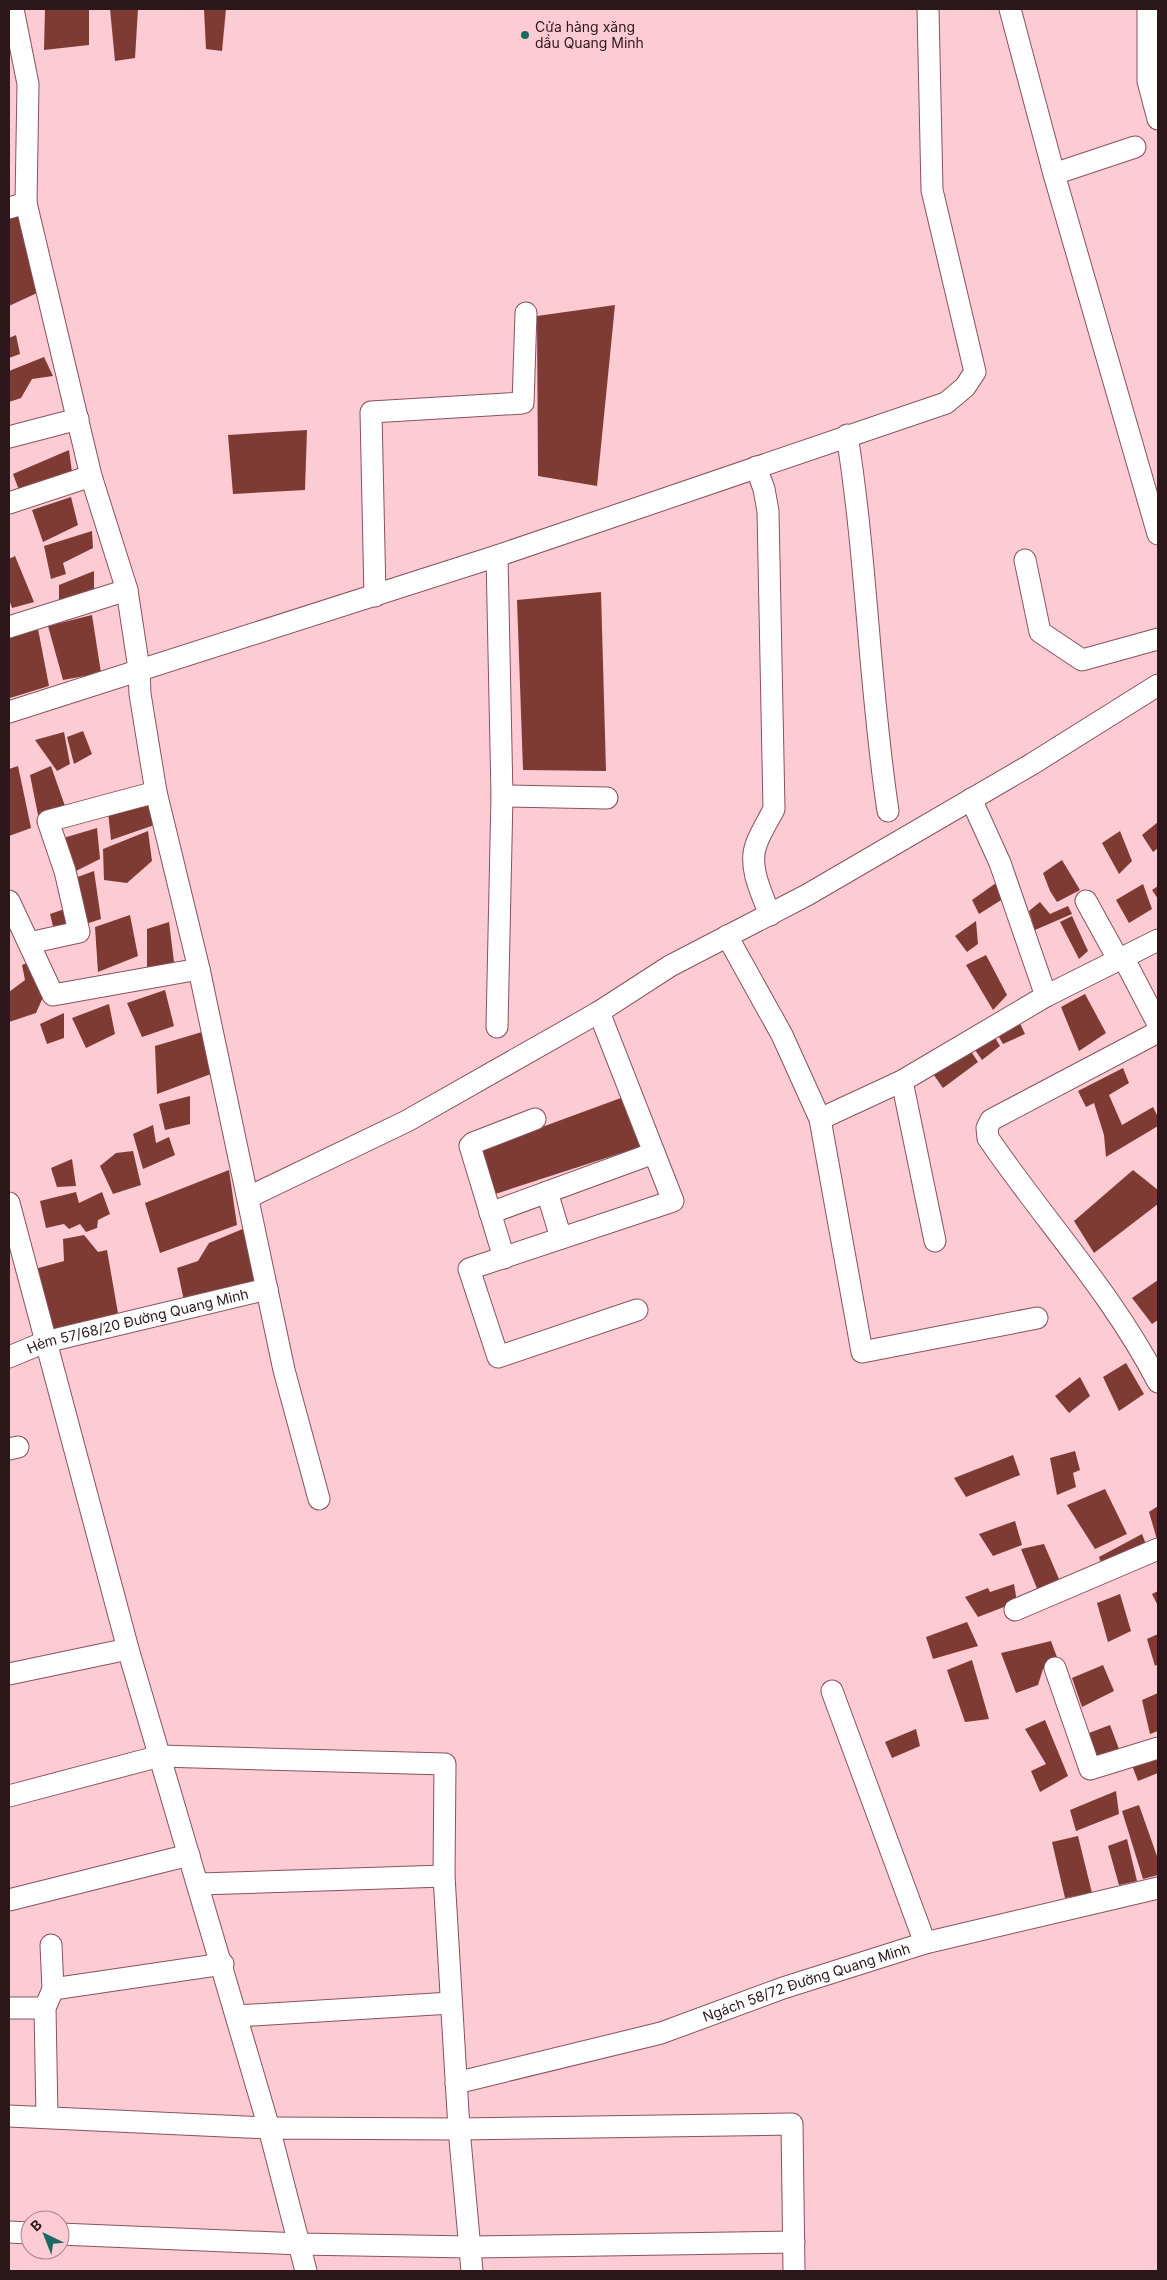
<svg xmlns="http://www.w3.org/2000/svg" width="1167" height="2280" font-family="Inter,sans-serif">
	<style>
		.building { fill: #7e3b34 }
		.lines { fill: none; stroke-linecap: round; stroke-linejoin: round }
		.minor-casing { stroke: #87535d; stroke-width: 23 }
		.minor { stroke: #fff; stroke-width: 21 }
		.poi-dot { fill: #1d6862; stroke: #fccbd3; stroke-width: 2 }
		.labels { text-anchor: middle; stroke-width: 5; stroke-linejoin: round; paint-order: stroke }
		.poi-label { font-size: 14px; fill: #2c171b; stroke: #fccbd3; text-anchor: start }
		.street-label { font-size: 14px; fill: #2c171b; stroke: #fccbd3 }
	</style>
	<rect width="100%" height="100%" fill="#fccbd3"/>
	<g class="building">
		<path d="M 45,9 L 89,9 L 89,45 L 44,50 Z"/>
		<path d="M 110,9 L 138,9 L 135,58 L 115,61 Z"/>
		<path d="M 204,9 L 226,9 L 222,51 L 206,49 Z"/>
		<path d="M 18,216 L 37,293 L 9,306 L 9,218 Z"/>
		<path d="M 615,305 L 597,486 L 538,476 L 537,316 Z"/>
		<path d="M 16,335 L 20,354 L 9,358 L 9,338 Z"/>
		<path d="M 44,357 L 53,376 L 32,379 L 21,398 L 9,402 L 9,371 Z"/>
		<path d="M 307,430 L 305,490 L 233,494 L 228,435 Z"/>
		<path d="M 69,450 L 72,472 L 20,493 L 13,474 Z"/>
		<path d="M 71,497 L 78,525 L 43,542 L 32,510 Z"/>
		<path d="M 92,531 L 93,548 L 63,563 L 66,574 L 51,579 L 44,546 Z"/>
		<path d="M 15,556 L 34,602 L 12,608 L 9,599 L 9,559 Z"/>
		<path d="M 94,571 L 94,591 L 59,607 L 59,585 Z"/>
		<path d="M 601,592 L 606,771 L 523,770 L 517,600 Z"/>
		<path d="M 92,615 L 101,673 L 63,680 L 48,626 Z"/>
		<path d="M 38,629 L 49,686 L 10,698 L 9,636 Z"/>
		<path d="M 83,731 L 92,754 L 74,764 L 67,737 Z"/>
		<path d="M 64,732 L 70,764 L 57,771 L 35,740 Z"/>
		<path d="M 18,766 L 31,828 L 9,836 L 9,769 Z"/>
		<path d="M 51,766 L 66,809 L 39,820 L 30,775 Z"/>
		<path d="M 154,790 L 163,822 L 111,840 L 107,802 Z"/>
		<path d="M 1158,822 L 1158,848 L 1153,852 L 1142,835 Z"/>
		<path d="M 97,828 L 100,859 L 76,871 L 60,839 Z"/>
		<path d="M 148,831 L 152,861 L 127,883 L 104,880 L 103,849 Z"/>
		<path d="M 1120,831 L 1132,861 L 1119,874 L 1102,843 Z"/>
		<path d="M 1062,860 L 1080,890 L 1057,902 L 1050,891 L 1043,873 Z"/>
		<path d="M 94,871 L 101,919 L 55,934 L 50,914 L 79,904 L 72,879 Z"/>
		<path d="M 996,883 L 1006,897 L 979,914 L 972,900 Z"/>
		<path d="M 1143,884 L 1152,909 L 1129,923 L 1116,900 Z"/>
		<path d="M 1158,886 L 1158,899 L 1152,890 Z"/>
		<path d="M 1040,902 L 1050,914 L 1068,906 L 1072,914 L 1035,930 L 1029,911 Z"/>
		<path d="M 130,915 L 138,956 L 98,972 L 95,927 Z"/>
		<path d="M 1072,916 L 1088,951 L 1079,959 L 1060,922 Z"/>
		<path d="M 976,921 L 978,944 L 967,952 L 955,936 Z"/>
		<path d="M 169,922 L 174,962 L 147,970 L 147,929 Z"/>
		<path d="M 986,955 L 1007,995 L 993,1010 L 966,965 Z"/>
		<path d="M 43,956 L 44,995 L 36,1013 L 9,1022 L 9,992 L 25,980 L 22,965 Z"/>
		<path d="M 165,990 L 174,1026 L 142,1037 L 127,1003 Z"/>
		<path d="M 1085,994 L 1106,1033 L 1079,1051 L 1061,1007 Z"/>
		<path d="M 109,1004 L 115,1034 L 86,1048 L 72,1018 Z"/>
		<path d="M 64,1013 L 64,1038 L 47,1044 L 40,1024 Z"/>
		<path d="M 1018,1019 L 1025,1034 L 1003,1044 L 996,1032 Z"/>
		<path d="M 202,1032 L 211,1074 L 157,1094 L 155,1046 Z"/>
		<path d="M 993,1034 L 1000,1046 L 982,1060 L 973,1047 Z"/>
		<path d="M 968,1047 L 978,1062 L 943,1088 L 931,1071 Z"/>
		<path d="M 1123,1068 L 1129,1083 L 1109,1095 L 1122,1125 L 1153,1107 L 1158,1117 L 1158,1126 L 1106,1157 L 1104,1135 L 1094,1103 L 1086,1107 L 1078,1091 Z"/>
		<path d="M 629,1095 L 643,1146 L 489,1196 L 477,1151 Z"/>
		<path d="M 190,1096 L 190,1124 L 165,1130 L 159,1104 Z"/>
		<path d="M 153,1125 L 156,1143 L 169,1137 L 175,1155 L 143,1169 L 133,1134 Z"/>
		<path d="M 133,1151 L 141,1185 L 113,1194 L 100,1166 L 116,1153 Z"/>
		<path d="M 72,1159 L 76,1186 L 57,1187 L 51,1168 Z"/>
		<path d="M 229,1170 L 237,1225 L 160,1253 L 145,1203 Z"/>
		<path d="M 1133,1170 L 1158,1190 L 1158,1204 L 1094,1253 L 1074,1221 Z"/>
		<path d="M 76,1192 L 79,1203 L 102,1192 L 110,1214 L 98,1220 L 97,1228 L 86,1232 L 80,1224 L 69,1229 L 64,1224 L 46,1228 L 40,1201 Z"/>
		<path d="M 245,1228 L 257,1291 L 186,1310 L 177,1268 L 198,1261 L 209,1243 Z"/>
		<path d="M 84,1235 L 98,1252 L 107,1250 L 119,1319 L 51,1332 L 35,1269 L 64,1261 L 63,1239 Z"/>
		<path d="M 1158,1280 L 1158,1320 L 1152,1324 L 1132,1298 Z"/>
		<path d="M 1126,1363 L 1144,1394 L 1119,1411 L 1103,1377 Z"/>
		<path d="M 1080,1377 L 1090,1396 L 1069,1413 L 1055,1396 Z"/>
		<path d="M 1075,1451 L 1080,1470 L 1073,1473 L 1076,1487 L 1057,1495 L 1050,1458 Z"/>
		<path d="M 1013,1455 L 1020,1475 L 966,1497 L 954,1478 Z"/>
		<path d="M 1105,1489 L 1127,1534 L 1095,1549 L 1067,1505 Z"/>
		<path d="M 1158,1506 L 1158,1543 L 1149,1512 Z"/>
		<path d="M 1015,1521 L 1022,1545 L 993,1556 L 979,1534 Z"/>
		<path d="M 1142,1534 L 1147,1547 L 1102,1567 L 1099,1557 Z"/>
		<path d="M 1044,1544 L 1059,1579 L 1038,1591 L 1021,1549 Z"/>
		<path d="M 1014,1584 L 1017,1602 L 978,1617 L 965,1597 L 988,1588 L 990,1592 Z"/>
		<path d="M 1158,1591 L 1158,1606 L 1152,1594 Z"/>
		<path d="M 1120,1594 L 1131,1631 L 1108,1642 L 1097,1603 Z"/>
		<path d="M 967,1622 L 978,1646 L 933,1659 L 926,1637 Z"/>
		<path d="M 1158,1634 L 1158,1664 L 1155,1666 L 1147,1639 Z"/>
		<path d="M 1051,1641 L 1058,1660 L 1043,1669 L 1038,1685 L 1016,1693 L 1001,1653 Z"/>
		<path d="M 972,1660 L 989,1719 L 965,1722 L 947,1670 Z"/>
		<path d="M 1103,1665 L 1114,1691 L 1082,1707 L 1072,1678 Z"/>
		<path d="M 1158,1693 L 1158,1731 L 1150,1734 L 1142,1700 Z"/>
		<path d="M 1045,1720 L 1068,1776 L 1040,1792 L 1031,1771 L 1046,1764 L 1025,1729 Z"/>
		<path d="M 1110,1725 L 1119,1749 L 1097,1758 L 1089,1733 Z"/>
		<path d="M 916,1729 L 920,1746 L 892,1758 L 885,1742 Z"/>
		<path d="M 1158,1754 L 1158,1773 L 1138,1781 L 1131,1763 Z"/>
		<path d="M 1116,1791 L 1119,1814 L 1076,1831 L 1070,1810 Z"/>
		<path d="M 1139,1805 L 1158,1859 L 1158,1875 L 1143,1879 L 1122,1811 Z"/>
		<path d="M 1078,1836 L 1092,1893 L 1065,1898 L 1052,1842 Z"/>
		<path d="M 1127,1839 L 1137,1881 L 1119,1885 L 1108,1846 Z"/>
	</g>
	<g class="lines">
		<defs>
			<g id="minor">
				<path d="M 13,9 L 28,84 L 26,203 L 91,476 L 127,590 L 139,669 L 140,694 L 156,792 L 199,969 L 284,1370 L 319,1499"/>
				<path d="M 1010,9 L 1054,174 L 1158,534"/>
				<path d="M 1148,9 L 1148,81 L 1158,119"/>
				<path d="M 1054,174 L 1135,147"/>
				<path d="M 9,208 L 26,203"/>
				<path d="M 847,435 C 867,560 869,686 888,811"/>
				<path d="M 9,437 L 78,419"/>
				<path d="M 756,467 L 764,489 L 768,511 L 774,809 C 768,821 760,833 756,845 C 748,867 762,894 770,915"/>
				<path d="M 9,503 L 91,476"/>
				<path d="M 497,556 L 502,796 L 497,1027"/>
				<path d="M 1025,560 L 1040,632 L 1082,660 L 1158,639"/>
				<path d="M 375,596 L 371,412 L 523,403 L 526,313"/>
				<path d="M 9,627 L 127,590"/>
				<path d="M 9,712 L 497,556 L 946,403 L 965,387 L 975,372 L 932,190 L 928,9"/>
				<path d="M 502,796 L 607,798"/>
				<path d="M 971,799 L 1000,863 L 1046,996"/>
				<path d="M 9,901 L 53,995 L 199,969"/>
				<path d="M 1086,901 L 1118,959"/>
				<path d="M 727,936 L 782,1035 L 820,1119 L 862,1352 L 1037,1318"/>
				<path d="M 29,943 L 79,932 L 65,871 L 48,821 L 156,792"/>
				<path d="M 1123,957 L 1158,1024"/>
				<path d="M 599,1012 L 673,1201 L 469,1269 L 498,1357 L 637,1310"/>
				<path d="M 1158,1032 L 991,1120 L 987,1128 L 988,1138 C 1044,1220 1112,1293 1158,1382"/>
				<path d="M 902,1081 L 935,1241"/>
				<path d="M 820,1119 L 902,1081 L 1046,996 L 1158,940"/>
				<path d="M 547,1192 L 561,1238"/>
				<path d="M 249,1197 L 407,1121 L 599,1012 L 670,966 L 807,895 L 1032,764 L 1158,685"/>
				<path d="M 9,1203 L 128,1649 L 269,2128 L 9,2116"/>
				<path d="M 490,1213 L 654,1153"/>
				<path d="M 504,1258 L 470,1146 L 473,1143 L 535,1119"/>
				<path id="s1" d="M 9,1357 L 45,1342 L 267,1289"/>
				<path d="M 9,1449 L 18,1447"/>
				<path d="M 1015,1610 L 1158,1549"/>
				<path d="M 1055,1668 L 1090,1769 L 1158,1748"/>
				<path d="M 9,1674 L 128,1649"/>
				<path d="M 832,1691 L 925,1943"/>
				<path d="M 9,1796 L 160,1756 L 445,1764 L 444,1876 L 459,2129 L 472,2271"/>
				<path d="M 199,1884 L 444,1876"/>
				<path d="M 9,1900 L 189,1855"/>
				<path d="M 53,1989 L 223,1964"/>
				<path d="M 9,2008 L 45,2008"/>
				<path d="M 237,2016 L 451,2003"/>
				<path id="s2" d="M 456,2083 L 661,2033 L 783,1988 L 925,1943 L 1158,1888"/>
				<path d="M 47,2117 L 45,2008 L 53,1989 L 51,1945"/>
				<path d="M 9,2232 L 30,2233"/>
				<path d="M 60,2234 L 300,2244 L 470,2247 L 794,2242"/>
				<path d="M 306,2271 L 269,2128 L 459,2129 L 792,2124 L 794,2271"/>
			</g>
		</defs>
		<use href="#minor" class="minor-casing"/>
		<use href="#minor" class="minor"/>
	</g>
	<circle class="poi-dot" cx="525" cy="35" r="5"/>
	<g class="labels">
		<g class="poi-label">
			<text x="535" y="32">Cửa hàng xăng<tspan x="535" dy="16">dầu Quang Minh</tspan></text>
		</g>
		<g class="street-label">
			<text dy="5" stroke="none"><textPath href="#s1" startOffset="134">Hẻm 57/68/20 Đường Quang Minh</textPath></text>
			<text dy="5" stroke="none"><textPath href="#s2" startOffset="365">Ngách 58/72 Đường Quang Minh</textPath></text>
		</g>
	</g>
	<rect width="1167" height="2280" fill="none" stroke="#2c171b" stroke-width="20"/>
	<g transform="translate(45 2235) rotate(317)"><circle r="24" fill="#fccbd3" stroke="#a98389"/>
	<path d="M0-4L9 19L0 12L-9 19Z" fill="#1d6862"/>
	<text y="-8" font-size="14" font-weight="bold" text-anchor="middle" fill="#2c171b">B</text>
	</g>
</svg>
